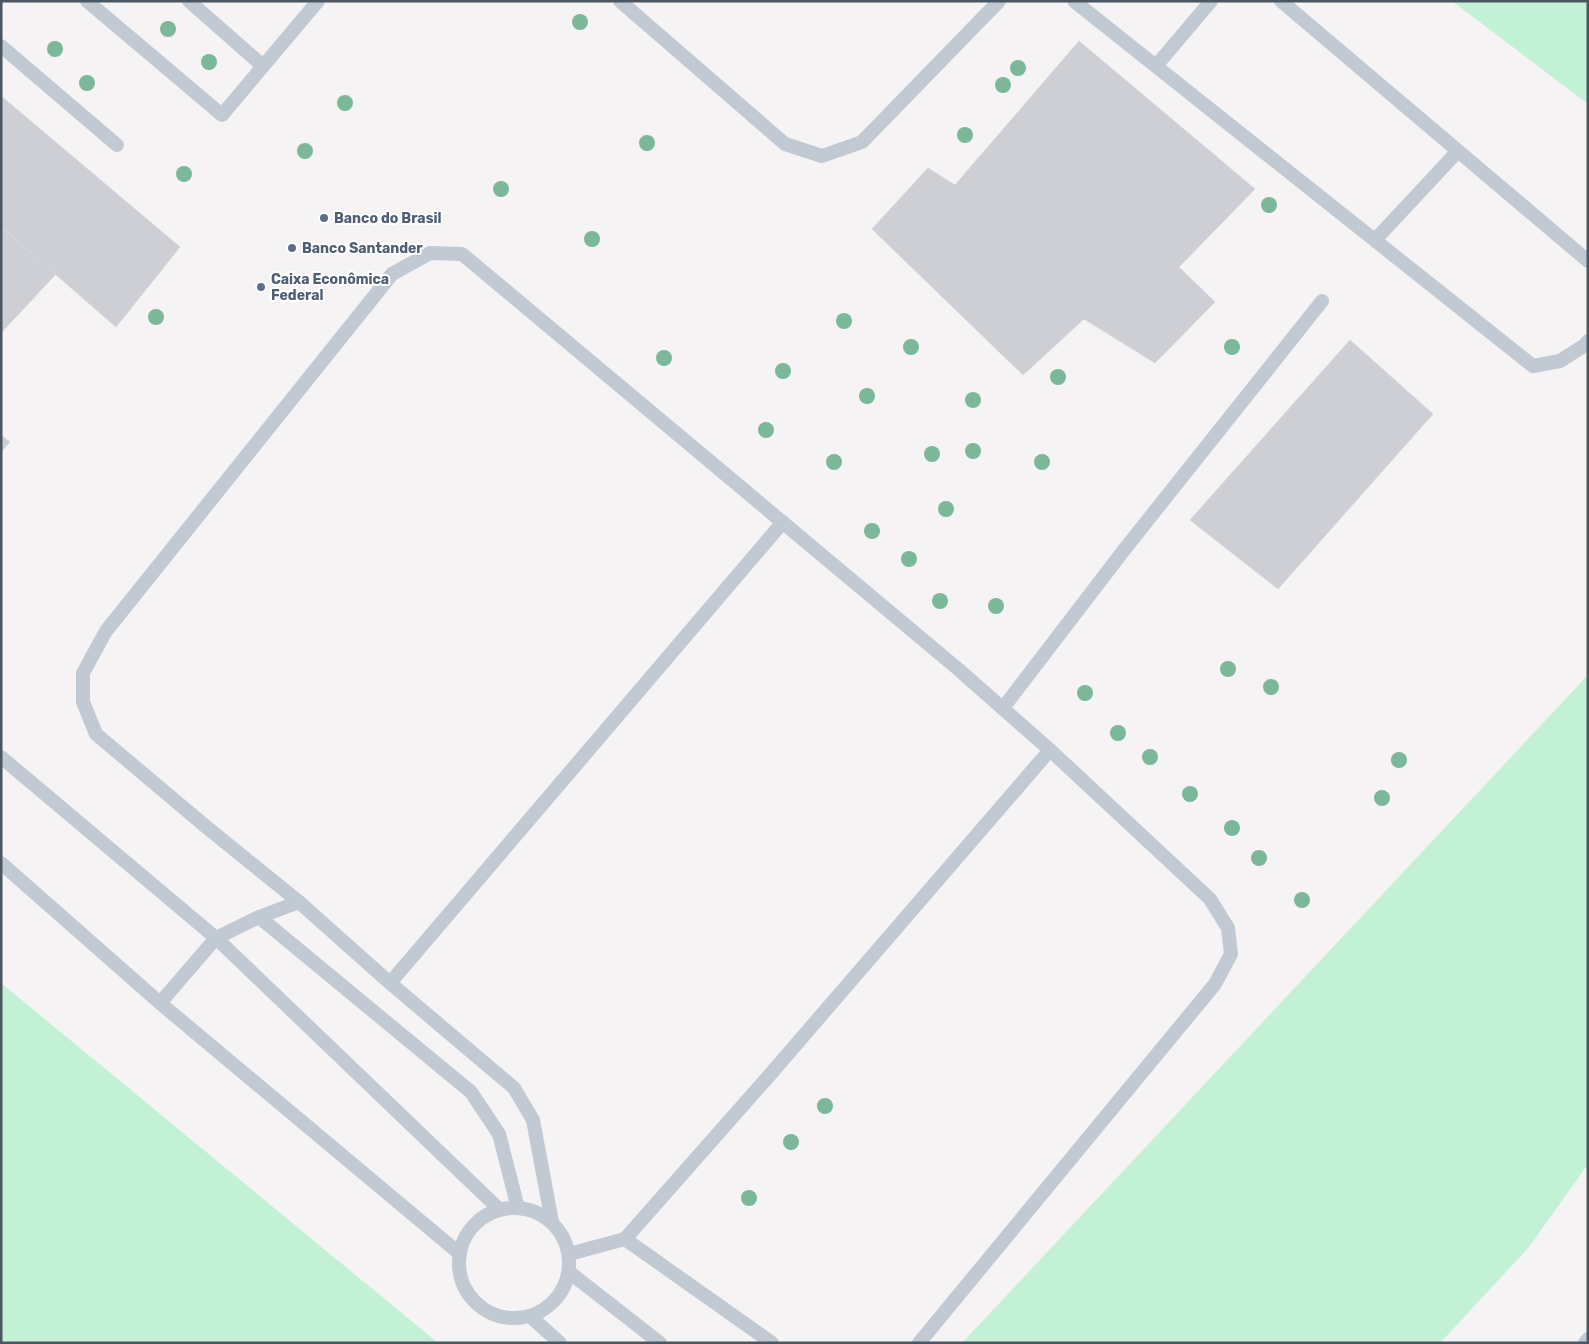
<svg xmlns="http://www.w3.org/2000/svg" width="1589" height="1344" font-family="Rubik,sans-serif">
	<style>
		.green { fill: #c3f1d5 }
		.building { fill: #cdcfd5; stroke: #d7d9de }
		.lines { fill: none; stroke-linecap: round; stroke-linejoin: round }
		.lane { stroke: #c1cad2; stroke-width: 14 }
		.tree { fill: #7bb799 }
		.service-dot { fill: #5c6f8a; stroke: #fff; stroke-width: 2 }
		.labels { text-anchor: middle; stroke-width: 4; stroke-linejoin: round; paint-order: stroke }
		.service-label { font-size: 14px; font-weight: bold; fill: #4e5e75; stroke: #fff; text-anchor: start }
	</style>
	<rect width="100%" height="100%" fill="#f5f3f3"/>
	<g class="green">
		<path d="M 1452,1 L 1588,1 L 1588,104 Z"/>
		<path d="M 1588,675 L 1588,1164 L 1529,1247 L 1440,1343 L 962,1343 Z"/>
		<path d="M 1,983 L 438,1343 L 1,1343 Z"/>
	</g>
	<g class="building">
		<path d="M 1079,41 L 1255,189 L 1179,267 L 1215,302 L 1155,363 L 1084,319 L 1023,375 L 872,229 L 928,168 L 955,185 Z"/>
		<path d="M 1,96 L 180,247 L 116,327 L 1,227 Z"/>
		<path d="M 1,227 L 56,274 L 1,333 Z"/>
		<path d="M 1350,340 L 1433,414 L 1278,589 L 1190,520 Z"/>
		<path d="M 1,435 L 10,442 L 1,452 Z"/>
	</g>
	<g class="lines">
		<g class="lane">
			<path d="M 87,1 L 222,115 L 318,1"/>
			<path d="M 189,1 L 263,66"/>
			<path d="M 620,1 L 785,144 L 822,156 L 862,142 L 999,1"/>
			<path d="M 1074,1 L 1533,366 L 1560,361 L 1585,345 L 1588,341"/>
			<path d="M 1281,1 L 1588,261"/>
			<path d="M 1,46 L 117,145"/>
			<path d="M 1156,66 L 1211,1"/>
			<path d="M 1375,240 L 1458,151"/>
			<path d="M 1003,708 L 1124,550 L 1322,301"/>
			<path d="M 1,757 L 216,938 L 500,1210"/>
			<path d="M 1,863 L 160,1003 L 460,1254"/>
			<path d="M 259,917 L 471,1092 L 499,1134 L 518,1208"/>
			<path d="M 390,983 L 783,522"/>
			<path d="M 160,1003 L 216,938 L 259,917 L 299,902"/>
			<circle cx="514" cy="1263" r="55"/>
			<path d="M 552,1222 L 533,1120 L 514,1088 L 390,983 L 299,902 L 204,825 L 96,734 L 83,702 L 83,673 L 106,631 L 392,274 L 430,253 L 462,254 L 958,669 L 1050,750 L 1210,899 L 1228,928 L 1231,954 L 1215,984 L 919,1343"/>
			<path d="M 625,1239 L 772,1343"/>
			<path d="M 569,1254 L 625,1239 L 768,1077 L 1050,750"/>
			<path d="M 569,1272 L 660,1343"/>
			<path d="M 530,1316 L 560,1343"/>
			<path d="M 1585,1343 L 1588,1339"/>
		</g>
	</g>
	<g class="tree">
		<circle cx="580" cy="22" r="8"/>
		<circle cx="168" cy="29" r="8"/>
		<circle cx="55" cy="49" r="8"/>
		<circle cx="209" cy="62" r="8"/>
		<circle cx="1018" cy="68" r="8"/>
		<circle cx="87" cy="83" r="8"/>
		<circle cx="1003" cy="85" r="8"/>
		<circle cx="345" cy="103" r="8"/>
		<circle cx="965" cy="135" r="8"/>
		<circle cx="647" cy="143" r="8"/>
		<circle cx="305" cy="151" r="8"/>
		<circle cx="184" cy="174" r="8"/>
		<circle cx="501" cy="189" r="8"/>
		<circle cx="1269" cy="205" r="8"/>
		<circle cx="592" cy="239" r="8"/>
		<circle cx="156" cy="317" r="8"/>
		<circle cx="844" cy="321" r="8"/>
		<circle cx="911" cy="347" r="8"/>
		<circle cx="1232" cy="347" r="8"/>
		<circle cx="664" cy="358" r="8"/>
		<circle cx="783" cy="371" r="8"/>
		<circle cx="1058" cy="377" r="8"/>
		<circle cx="867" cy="396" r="8"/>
		<circle cx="973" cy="400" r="8"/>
		<circle cx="766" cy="430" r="8"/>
		<circle cx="973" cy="451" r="8"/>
		<circle cx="932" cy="454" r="8"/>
		<circle cx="834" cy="462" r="8"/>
		<circle cx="1042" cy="462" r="8"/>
		<circle cx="946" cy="509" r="8"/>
		<circle cx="872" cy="531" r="8"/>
		<circle cx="909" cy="559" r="8"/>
		<circle cx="940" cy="601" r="8"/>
		<circle cx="996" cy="606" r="8"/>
		<circle cx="1228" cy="669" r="8"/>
		<circle cx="1271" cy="687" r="8"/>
		<circle cx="1085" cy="693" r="8"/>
		<circle cx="1118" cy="733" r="8"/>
		<circle cx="1150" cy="757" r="8"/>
		<circle cx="1399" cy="760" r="8"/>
		<circle cx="1190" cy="794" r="8"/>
		<circle cx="1382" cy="798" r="8"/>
		<circle cx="1232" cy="828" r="8"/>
		<circle cx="1259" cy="858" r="8"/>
		<circle cx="1302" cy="900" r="8"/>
		<circle cx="825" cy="1106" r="8"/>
		<circle cx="791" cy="1142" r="8"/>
		<circle cx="749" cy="1198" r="8"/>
	</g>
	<g class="service-dot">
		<circle cx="324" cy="218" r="5"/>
		<circle cx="292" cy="248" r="5"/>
		<circle cx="261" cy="287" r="5"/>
	</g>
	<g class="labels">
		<g class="service-label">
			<text x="334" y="223">Banco do Brasil</text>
			<text x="302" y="253">Banco Santander</text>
			<text x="271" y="284">Caixa Econômica<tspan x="271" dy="16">Federal</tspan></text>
		</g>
	</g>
	<rect width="1589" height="1344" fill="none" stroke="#4a5661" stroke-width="5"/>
</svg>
